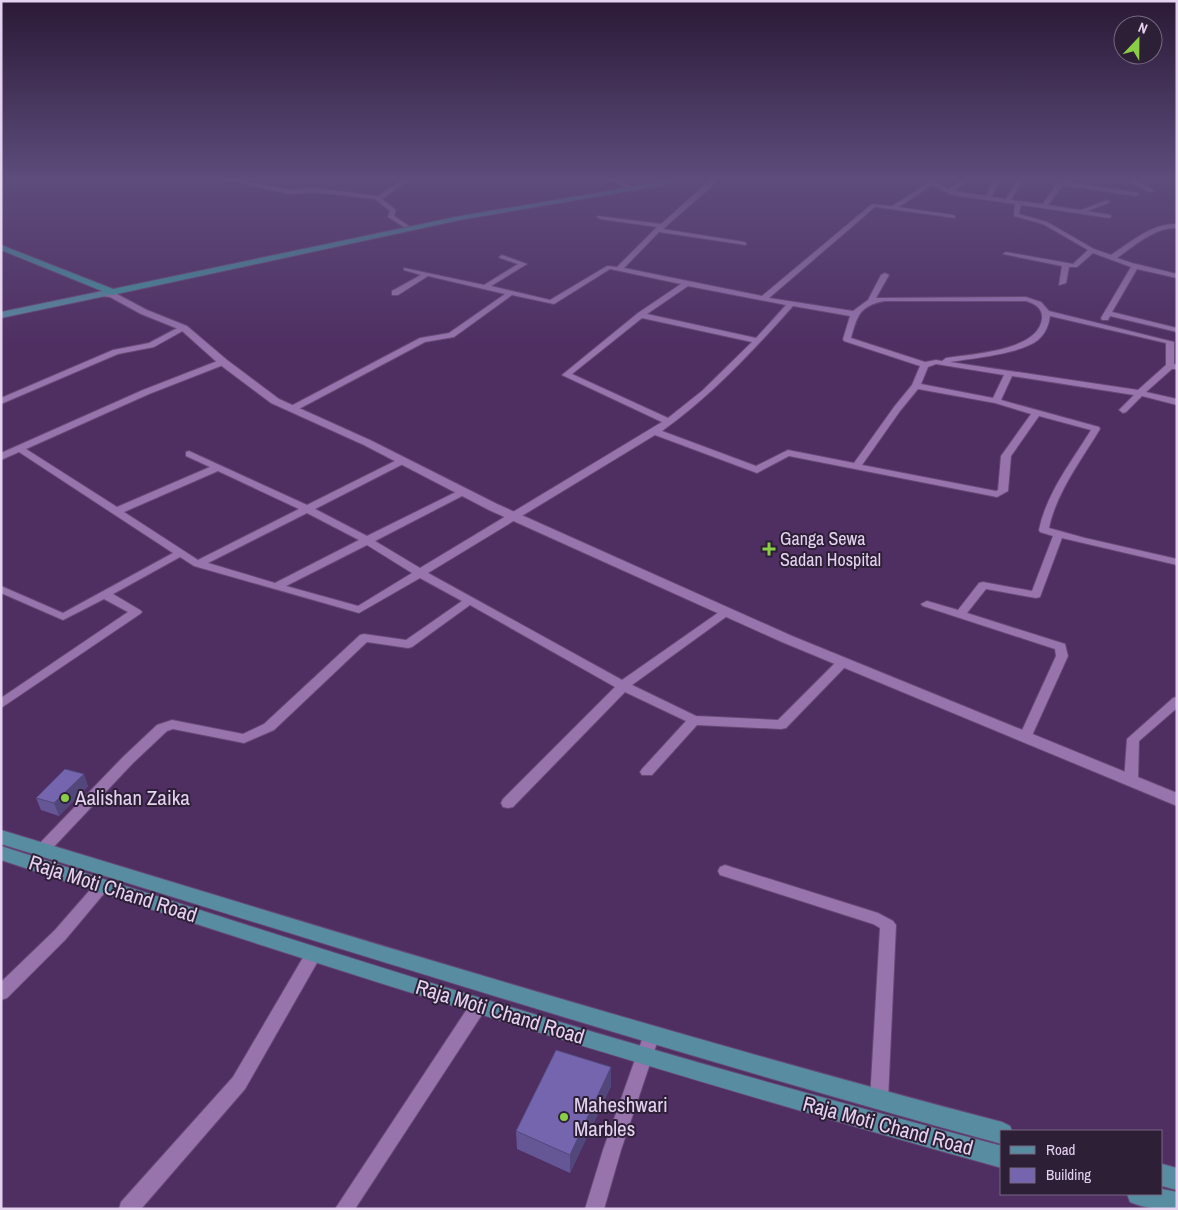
<svg xmlns="http://www.w3.org/2000/svg" width="1178" height="1210" font-family="'Archivo Narrow',sans-serif">
	<style>
		.lines { fill: none; stroke-linecap: round; stroke-linejoin: round }
		.minor-casing { stroke: #664975; stroke-width: 2 }
		.tertiary-casing { stroke: #664975; stroke-width: 2 }
		.primary-casing { stroke: #664975; stroke-width: 2 }
		.trunk-casing { stroke: #664975; stroke-width: 2 }
		.minor { fill: #9874ad; fill-rule: evenodd }
		.tertiary { fill: #9874ad; fill-rule: evenodd }
		.primary { fill: #578ca1; fill-rule: evenodd }
		.trunk { fill: #42949d; fill-rule: evenodd }
		.wall { fill: #655796 }
		.shaded-wall { fill: #52477a }
		.building { fill: #7565af; stroke: #52477a }
		.poi-dot { fill: #8ace47; stroke: #2d1f36; stroke-width: 2 }
		.labels { text-anchor: middle; stroke-width: 4; stroke-linejoin: round; paint-order: stroke }
		.poi-label { font-size: 18px; fill: #e5d2f1; stroke: #2d1f36; text-anchor: start }
		.near-poi-label { font-size: 21px; fill: #e5d2f1; stroke: #2d1f36; text-anchor: start }
		.near-street-label { font-size: 21px; fill: #e5d2f1; stroke: #2d1f36 }
	</style>
	<rect width="100%" height="100%" fill="#4f2e62"/>
	<g class="lines">
		<defs>
			<g id="minor">
				<path d="M 225,180 L 239,180 L 291,190 L 313,188 L 378,196 L 402,180 L 409,180 L 382,199 L 396,210 L 394,216 L 409,226 L 404,227 L 388,217 L 390,211 L 375,199 L 313,192 L 291,194 Z"/>
				<path d="M 468,180 L 464,183 L 461,181 L 462,180 Z"/>
				<path d="M 610,180 L 619,180 L 633,187 L 628,188 Z"/>
				<path d="M 710,180 L 716,180 L 711,187 L 663,229 L 744,242 L 746,243 L 746,245 L 659,232 L 624,268 L 762,296 L 872,204 L 892,206 L 927,184 L 918,180 L 934,182 L 949,189 L 961,180 L 968,180 L 954,191 L 986,196 L 994,180 L 1000,180 L 991,197 L 1006,199 L 1017,180 L 1023,180 L 1011,200 L 1043,204 L 1057,183 L 1063,181 L 1138,193 L 1139,194 L 1136,196 L 1063,185 L 1048,205 L 1081,210 L 1107,200 L 1110,202 L 1109,203 L 1087,211 L 1111,215 L 1111,217 L 1109,218 L 1021,205 L 1019,214 L 1047,222 L 1094,249 L 1111,255 C 1131,242 1152,223 1177,224 L 1177,228 C 1155,227 1134,246 1117,258 L 1132,263 L 1177,274 L 1177,278 L 1137,269 L 1112,312 L 1177,328 L 1177,332 L 1110,316 L 1108,320 L 1102,320 L 1101,318 L 1131,267 L 1093,253 L 1077,267 L 1069,267 L 1066,283 L 1059,285 L 1062,266 L 1003,254 L 1006,252 L 1073,264 L 1088,250 L 1043,224 L 1014,216 L 1015,204 L 952,195 L 932,185 L 899,207 L 953,215 L 955,216 L 955,218 L 875,207 L 769,298 L 853,311 L 868,300 L 881,275 L 885,273 L 889,275 L 876,298 L 1026,297 L 1041,302 L 1049,311 L 1174,342 L 1174,364 L 1177,365 L 1177,369 L 1172,369 L 1146,392 L 1177,399 L 1177,405 L 1142,396 L 1126,412 L 1123,413 L 1119,410 L 1134,395 L 1012,376 L 1001,400 L 1099,427 L 1100,429 C 1082,459 1056,493 1049,528 L 1085,538 L 1177,559 L 1177,565 L 1062,538 L 1040,597 L 1036,598 L 986,589 L 967,613 L 1065,644 L 1068,656 L 1030,740 L 1020,740 L 1019,737 L 1056,656 L 1055,649 L 923,606 L 921,604 L 927,601 L 958,610 L 979,583 L 983,582 L 1032,591 L 1053,536 L 1040,532 L 1039,530 C 1046,494 1072,461 1091,430 L 1039,416 L 1011,456 L 1008,491 L 997,497 L 789,456 L 757,473 L 655,435 L 428,573 L 622,680 L 722,610 L 730,610 L 732,612 L 730,614 L 632,685 L 696,716 L 778,720 L 839,659 L 847,659 L 849,662 L 847,665 L 786,728 L 781,729 L 697,725 L 652,775 L 642,775 L 640,772 L 642,769 L 686,721 L 625,692 L 513,807 L 508,808 L 503,807 L 501,803 L 503,799 L 615,687 L 470,605 L 412,647 L 408,648 L 367,642 L 274,730 L 244,743 L 173,729 L 167,731 L 133,763 L 48,853 L 43,855 L 38,853 L 36,849 L 38,845 L 123,757 L 157,725 L 172,720 L 243,734 L 264,724 L 360,635 L 364,634 L 406,640 L 462,601 L 420,578 L 359,613 L 194,566 L 180,557 L 113,594 L 140,610 L 142,612 L 140,614 L 1,708 L 1,698 L 128,612 L 104,599 L 63,620 L 1,593 L 1,586 L 63,613 L 173,553 L 19,452 L 1,460 L 1,453 L 143,390 L 220,360 L 226,360 L 226,364 L 149,394 L 26,449 L 117,507 L 210,467 L 186,456 L 186,452 L 189,451 L 307,505 L 399,459 L 405,459 L 405,463 L 315,509 L 367,536 L 460,490 L 466,490 L 468,492 L 466,494 L 375,541 L 420,568 L 662,422 L 562,375 L 638,313 L 681,284 L 610,269 L 554,304 L 512,295 L 454,337 L 425,342 L 295,411 L 289,411 L 289,407 L 420,338 L 449,333 L 505,294 L 428,276 L 398,295 L 392,295 L 392,291 L 421,275 L 404,270 L 404,268 L 484,285 L 518,264 L 500,258 L 499,257 L 502,255 L 527,264 L 491,286 L 550,300 L 607,266 L 617,267 L 657,227 L 600,219 L 597,217 L 598,216 L 661,224 ZM 688,286 L 786,305 L 756,338 L 647,314 ZM 885,301 L 1026,301 C 1035,304 1043,308 1042,319 C 1038,351 971,354 946,358 L 942,361 L 936,360 L 925,362 L 851,338 C 857,316 860,305 885,301 ZM 793,306 L 850,316 L 843,339 L 844,341 L 920,366 L 912,385 L 894,407 L 854,463 L 788,450 L 756,466 L 662,431 C 711,396 753,351 793,306 ZM 1050,316 L 1166,343 L 1166,365 L 1138,390 L 950,362 C 973,358 1020,354 1038,340 C 1045,334 1049,325 1050,316 ZM 642,318 L 752,342 L 702,391 L 668,418 L 572,374 ZM 936,364 L 1004,375 L 993,398 L 921,384 L 928,367 ZM 918,389 L 995,403 L 1031,414 L 1001,456 L 998,490 L 996,491 L 862,465 L 900,411 ZM 218,471 L 299,509 L 198,560 L 124,512 ZM 307,513 L 359,540 L 275,583 L 208,563 ZM 367,545 L 412,573 L 358,606 L 286,586 Z"/>
				<path d="M 1130,180 L 1136,180 L 1155,191 L 1150,192 L 1131,183 Z"/>
				<path d="M 181,326 L 188,328 L 154,347 L 118,354 L 1,404 L 1,398 L 113,350 L 149,343 Z"/>
				<path d="M 1177,697 L 1177,708 L 1139,741 L 1138,781 L 1136,784 L 1131,786 L 1126,784 L 1124,781 L 1127,739 L 1173,698 Z"/>
				<path d="M 725,865 L 878,913 L 893,921 L 896,925 L 888,1100 L 885,1106 L 879,1108 L 873,1106 L 870,1100 L 880,928 L 873,924 L 720,875 L 718,871 L 720,867 Z"/>
				<path d="M 102,880 L 107,882 L 109,886 L 107,890 L 65,940 L 7,998 L 1,1000 L 1,982 L 55,930 L 97,882 Z"/>
				<path d="M 314,947 L 320,949 L 322,954 L 245,1089 L 141,1209 L 119,1209 L 121,1202 L 233,1077 L 308,949 Z"/>
				<path d="M 479,998 L 485,1000 L 487,1005 L 485,1010 L 355,1209 L 335,1209 L 473,1000 Z"/>
				<path d="M 652,1027 L 658,1029 L 660,1034 L 621,1150 L 604,1209 L 585,1209 L 603,1150 L 644,1034 L 646,1029 Z"/>
			</g>
			<path id="tertiary" d="M 104,291 L 115,293 L 147,310 L 187,326 L 227,360 L 279,399 L 372,441 L 497,504 L 792,636 L 1177,793 L 1177,806 L 782,642 L 489,510 L 364,445 L 271,403 L 219,364 L 181,330 L 141,314 L 110,297 L 101,296 L 100,294 Z"/>
			<g id="primary">
				<path d="M 112,289 L 116,292 L 115,294 L 1,318 L 1,312 Z"/>
				<path d="M 1,830 C 334,931 666,1034 1002,1122 L 1010,1126 L 1012,1131 L 1002,1131 L 1002,1144 C 666,1052 334,946 1,844 Z"/>
				<path d="M 1,846 C 166,899 331,953 497,1003 C 664,1054 833,1101 1002,1146 L 1002,1168 C 665,1075 333,970 1,860 Z"/>
				<path d="M 1162,1164 L 1177,1168 L 1177,1190 L 1162,1186 Z"/>
				<path d="M 1162,1189 L 1177,1192 L 1177,1209 C 1160,1209 1146,1209 1130,1202 L 1127,1194 L 1162,1194 Z"/>
			</g>
			<path id="trunk" d="M 674,180 L 692,180 L 460,220 L 112,295 L 1,250 L 1,245 L 113,289 L 460,216 Z"/>
		</defs>
		<use href="#minor" class="minor-casing"/>
		<use href="#tertiary" class="tertiary-casing"/>
		<use href="#primary" class="primary-casing"/>
		<use href="#trunk" class="trunk-casing"/>
		<use href="#minor" class="minor"/>
		<use href="#tertiary" class="tertiary"/>
		<use href="#primary" class="primary"/>
		<use href="#trunk" class="trunk"/>
	</g>
	<g class="wall">
		<path d="M 88,786 L 59,816 L 41,810 L 36,798 Z"/>
		<path d="M 611,1067 L 611,1086 L 570,1173 L 517,1149 L 516,1131 Z"/>
	</g>
	<g class="shaded-wall">
		<path d="M 84,774 L 88,786 L 59,816 L 54,803 Z"/>
		<path d="M 611,1067 L 611,1086 L 570,1173 L 570,1155 Z"/>
	</g>
	<g class="building">
		<path d="M 65,769 L 84,774 L 54,803 L 36,798 Z"/>
		<path d="M 556,1050 L 611,1067 L 570,1155 L 516,1131 Z"/>
	</g>
	<linearGradient id="sky" x2="0" y2="1"><stop stop-color="#2b1936"/><stop offset="0.51" stop-color="#5d4c7c"/><stop offset="1" stop-color="#5d4c7c" stop-opacity="0"/></linearGradient>
	<rect width="1178" height="350" fill="url(#sky)"/>
	<g class="poi-dot">
		<path d="M766.5 541.5h5v5h5v5h-5v5h-5v-5h-5v-5h5z"/>
		<circle cx="65" cy="798" r="5"/>
		<circle cx="564" cy="1117" r="5"/>
	</g>
	<g class="labels">
		<g class="poi-label">
			<text x="780" y="545">Ganga Sewa<tspan x="780" dy="21">Sadan Hospital</tspan></text>
		</g>
		<g class="near-poi-label">
			<text x="75" y="805">Aalishan Zaika</text>
			<text x="574" y="1112">Maheshwari<tspan x="574" dy="24">Marbles</tspan></text>
		</g>
		<g class="near-street-label">
			<text transform="translate(113 889) rotate(18)" y="7">Raja Moti Chand Road</text>
			<text transform="translate(500 1012) rotate(17)" y="7">Raja Moti Chand Road</text>
			<text transform="translate(888 1126) rotate(15)" y="7">Raja Moti Chand Road</text>
		</g>
	</g>
	<rect width="1178" height="1210" fill="none" stroke="#e5d2f1" stroke-width="5"/>
	<rect x="1000" y="1130" width="162" height="65" fill="#2d1f36" stroke="#776781"/>
	<rect x="1010" y="1146" width="25" height="8" fill="#578ca1" stroke="#776781"/>
	<text x="1046" y="1155" font-size="15" fill="#e5d2f1">Road</text>
	<rect x="1010" y="1168" width="25" height="15" fill="#7565af" stroke="#776781"/>
	<text x="1046" y="1180" font-size="15" fill="#e5d2f1">Building</text>
	<g transform="translate(1138 40) rotate(22)"><circle r="24" fill="#2d1f36" stroke="#776781"/>
	<path d="M0-4L9 19L0 12L-9 19Z" fill="#8ace47"/>
	<text y="-8" font-size="14" font-weight="bold" text-anchor="middle" fill="#e5d2f1">N</text>
	</g>
</svg>
